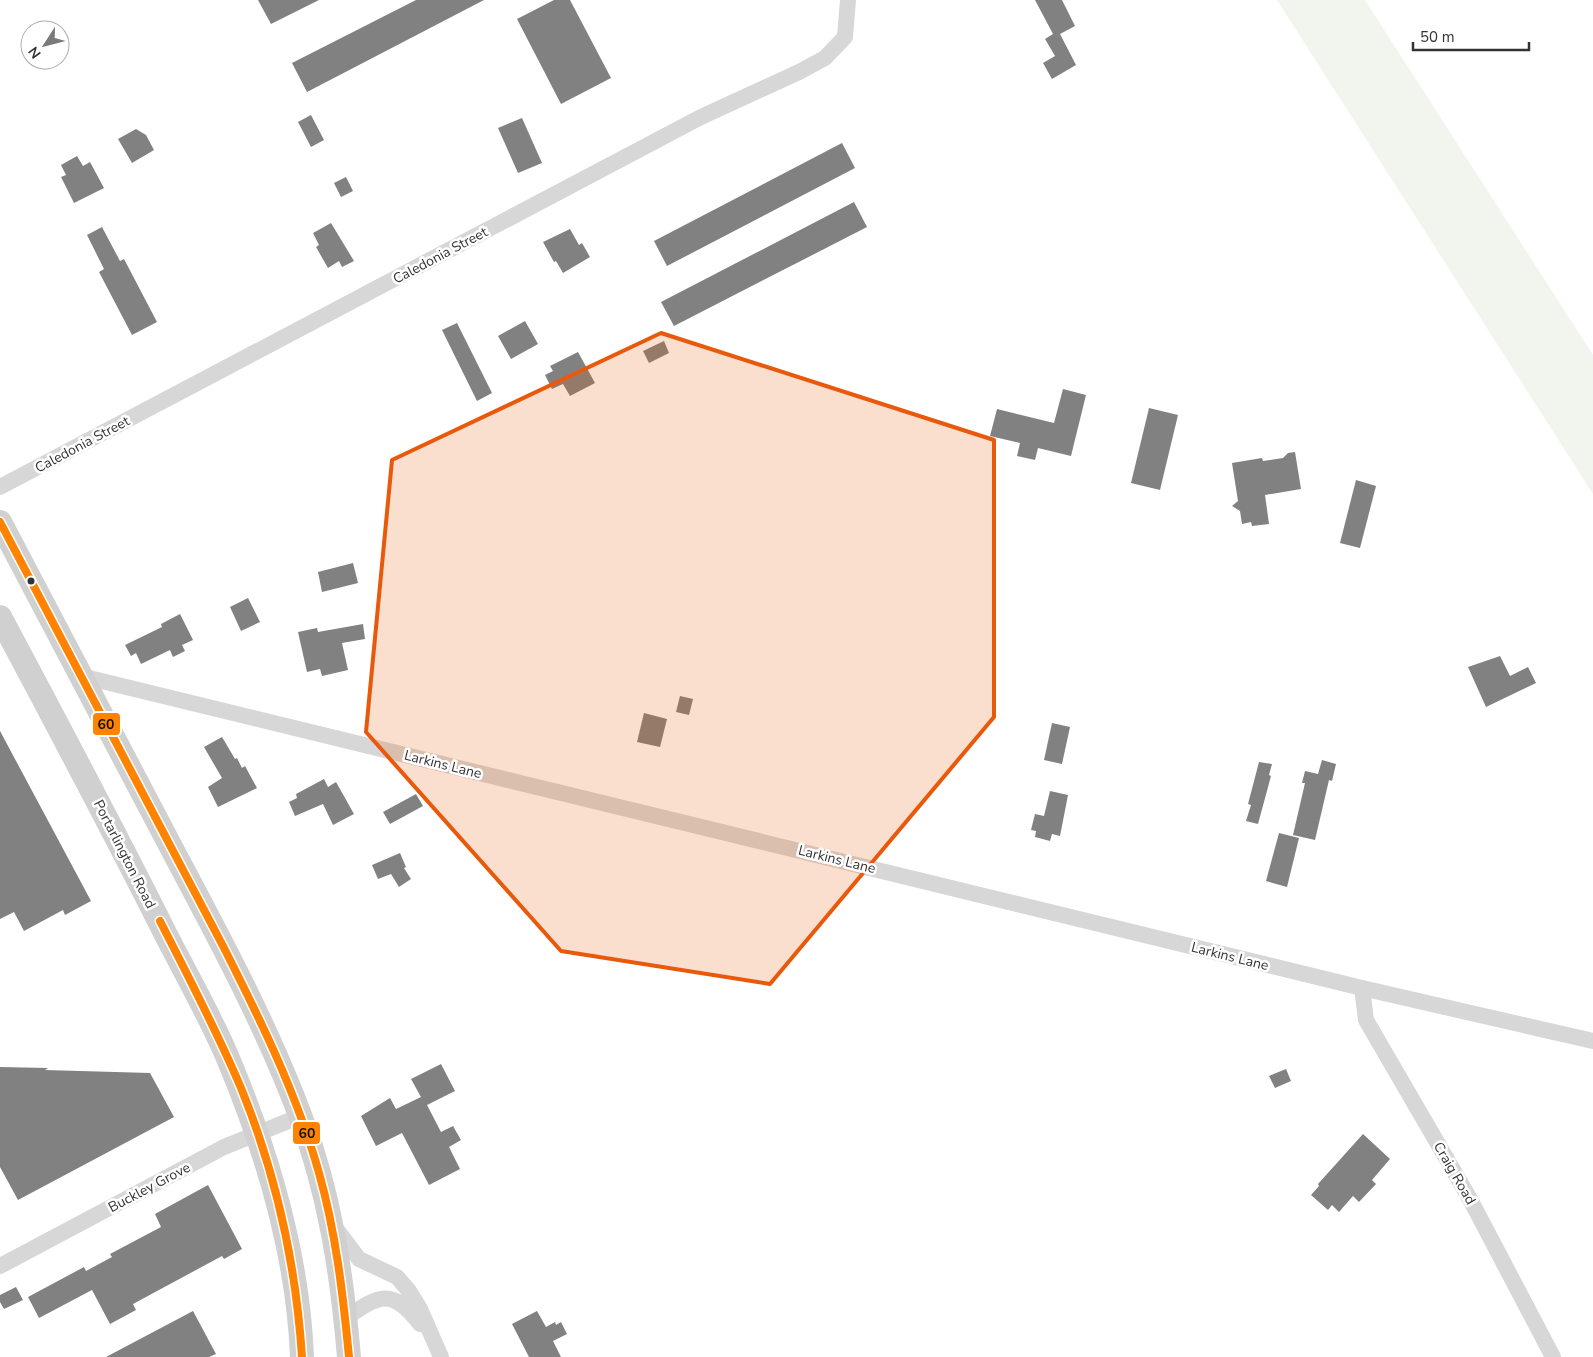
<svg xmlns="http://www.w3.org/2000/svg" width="1593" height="1357" font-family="'Nunito Sans',sans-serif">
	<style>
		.green { fill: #f1f5ed }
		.building { fill: #818181 }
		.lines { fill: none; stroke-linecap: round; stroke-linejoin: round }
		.minor { stroke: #d7d7d7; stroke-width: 16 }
		.secondary { stroke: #d0d0d0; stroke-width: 24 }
		.bus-1-casing { stroke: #fff; stroke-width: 11 }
		.bus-1 { stroke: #ff8200; stroke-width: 8 }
		.marked { fill: #e8590c; fill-opacity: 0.2; stroke: #e8590c; stroke-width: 4; stroke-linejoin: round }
		.bus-dot { fill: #333; stroke: #fff; stroke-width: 2 }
		.labels { text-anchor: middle; stroke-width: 5; stroke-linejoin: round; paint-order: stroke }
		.street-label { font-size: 14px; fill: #333; stroke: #fff }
		.line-badge { stroke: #fff; stroke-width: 2 }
		.pale-badge-label { font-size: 14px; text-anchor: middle; font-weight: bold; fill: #111 }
	</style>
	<rect width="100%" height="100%" fill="#fff"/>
	<path class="green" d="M 1277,0 L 1365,0 L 1593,355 L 1593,494 Z"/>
	<g class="building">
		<path d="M 258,0 L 319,0 L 271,24 Z"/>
		<path d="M 416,0 L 484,0 L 307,92 L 292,63 Z"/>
		<path d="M 554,0 L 570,0 L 611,78 L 561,104 L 517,19 Z"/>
		<path d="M 1035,0 L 1062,0 L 1075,26 L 1060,34 L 1076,65 L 1052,79 L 1043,63 L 1055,56 L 1045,39 L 1053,34 Z"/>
		<path d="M 311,115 L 324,140 L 311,147 L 298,122 Z"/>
		<path d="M 522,118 L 542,163 L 518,173 L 498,128 Z"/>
		<path d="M 136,129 L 146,135 L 154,150 L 132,163 L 118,139 Z"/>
		<path d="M 842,143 L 855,168 L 667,266 L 654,241 Z"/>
		<path d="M 77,156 L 83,166 L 90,162 L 104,188 L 74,203 L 61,177 L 66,175 L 61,165 Z"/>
		<path d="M 346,177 L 353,191 L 341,197 L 334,183 Z"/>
		<path d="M 854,202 L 867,227 L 674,326 L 661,302 Z"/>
		<path d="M 331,223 L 354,261 L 342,267 L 339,261 L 328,268 L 316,247 L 319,245 L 313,233 Z"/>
		<path d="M 102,227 L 120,261 L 124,259 L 157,322 L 132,335 L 99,272 L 104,269 L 87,235 Z"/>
		<path d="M 570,229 L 579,245 L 582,243 L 590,257 L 563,273 L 556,261 L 554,262 L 543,242 Z"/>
		<path d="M 525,321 L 538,344 L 511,359 L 498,336 Z"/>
		<path d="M 457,323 L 492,393 L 477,401 L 442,330 Z"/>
		<path d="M 664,341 L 669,353 L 649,363 L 643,351 Z"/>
		<path d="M 578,352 L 595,383 L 570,396 L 563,384 L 552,389 L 545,375 L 553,371 L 550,366 Z"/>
		<path d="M 1063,389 L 1086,395 L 1071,456 L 1038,448 L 1035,460 L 1017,456 L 1020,443 L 990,436 L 997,409 L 1054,423 Z"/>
		<path d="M 1149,408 L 1178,415 L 1160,490 L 1131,483 Z"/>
		<path d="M 1295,452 L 1301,489 L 1265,495 L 1269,524 L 1252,526 L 1251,522 L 1242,524 L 1240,511 L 1232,506 L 1238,501 L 1232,463 L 1262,458 L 1263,461 L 1283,458 L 1288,453 Z"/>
		<path d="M 1356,480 L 1376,486 L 1360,548 L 1340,543 Z"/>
		<path d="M 353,563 L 358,583 L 322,592 L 318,572 Z"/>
		<path d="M 248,598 L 260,622 L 241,631 L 230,607 Z"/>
		<path d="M 180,614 L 193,640 L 182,645 L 185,651 L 173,657 L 170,650 L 141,664 L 136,653 L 131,656 L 125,645 L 162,627 L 161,624 Z"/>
		<path d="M 363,624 L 365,639 L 342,643 L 348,670 L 322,676 L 320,669 L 307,672 L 298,632 L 317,628 L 318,632 Z"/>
		<path d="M 1500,656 L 1510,676 L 1528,667 L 1536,683 L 1486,707 L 1468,667 Z"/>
		<path d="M 680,696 L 693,699 L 689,715 L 676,712 Z"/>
		<path d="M 644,713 L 667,719 L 660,747 L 637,742 Z"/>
		<path d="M 1052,723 L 1070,727 L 1062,764 L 1044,760 Z"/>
		<path d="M 0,731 L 91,901 L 65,915 L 63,910 L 24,931 L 14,912 L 0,919 Z"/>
		<path d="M 222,737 L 235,759 L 237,758 L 242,768 L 245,766 L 257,788 L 218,807 L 208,787 L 222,778 L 204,747 Z"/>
		<path d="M 1322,760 L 1336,764 L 1332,781 L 1329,780 L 1315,840 L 1293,835 L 1305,783 L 1302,783 L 1305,771 L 1318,774 Z"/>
		<path d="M 1259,762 L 1272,764 L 1269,775 L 1271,776 L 1258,824 L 1246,821 L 1251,805 L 1248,804 Z"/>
		<path d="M 324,779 L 328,787 L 336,782 L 354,814 L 333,825 L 323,804 L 295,816 L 289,802 L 297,798 L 296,794 Z"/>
		<path d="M 1050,791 L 1068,795 L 1060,836 L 1052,834 L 1050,841 L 1035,837 L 1036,831 L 1031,830 L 1035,814 L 1044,816 Z"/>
		<path d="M 416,794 L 423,806 L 390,824 L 383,812 Z"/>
		<path d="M 1279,833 L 1299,838 L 1287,887 L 1266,881 Z"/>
		<path d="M 400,853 L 406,867 L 404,868 L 411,879 L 399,887 L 391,874 L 378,879 L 372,865 Z"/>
		<path d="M 441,1064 L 455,1091 L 427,1105 L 441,1132 L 453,1126 L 461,1140 L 449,1147 L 460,1169 L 429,1185 L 402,1133 L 376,1146 L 361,1116 L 390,1098 L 396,1109 L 421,1097 L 411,1079 Z"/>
		<path d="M 0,1067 L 48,1068 L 45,1070 L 150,1073 L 174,1117 L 18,1200 L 0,1167 Z"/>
		<path d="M 1286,1069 L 1291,1081 L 1275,1088 L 1269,1076 Z"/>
		<path d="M 1363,1134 L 1390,1159 L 1372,1180 L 1376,1184 L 1359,1202 L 1353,1196 L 1339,1212 L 1332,1205 L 1328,1210 L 1311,1195 L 1319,1186 L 1318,1184 Z"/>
		<path d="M 208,1185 L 242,1249 L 224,1259 L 222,1256 L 133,1304 L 136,1310 L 110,1324 L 92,1290 L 39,1318 L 28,1297 L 84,1267 L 86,1271 L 112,1257 L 110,1254 L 161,1227 L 155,1214 Z"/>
		<path d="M 16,1287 L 23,1300 L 4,1309 L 0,1302 L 0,1295 Z"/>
		<path d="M 193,1311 L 216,1354 L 209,1357 L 106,1357 Z"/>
		<path d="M 537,1311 L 546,1327 L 555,1322 L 556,1325 L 561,1322 L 567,1334 L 553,1341 L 561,1357 L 529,1357 L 512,1324 Z"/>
	</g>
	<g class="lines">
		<g class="minor">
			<path d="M 0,487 L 701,117 L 799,72 L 825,58 L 845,37 L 848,0"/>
			<path d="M 81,676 L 1362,988 L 1593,1041"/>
			<path d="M 1362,988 L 1366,1020 L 1470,1199 L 1553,1357"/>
			<path d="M 334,1226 L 359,1259 L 397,1277 L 409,1291 L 420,1309 L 441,1357"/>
			<path d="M 0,1266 L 224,1147 L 301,1116"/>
			<path d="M 346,1318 C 379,1295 392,1287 420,1324"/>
		</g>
		<g class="secondary">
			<path d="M 0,522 C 57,630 114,738 171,847 C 217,934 265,1022 300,1115 C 330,1193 342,1275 349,1357"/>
			<path d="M 0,617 C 56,722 112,827 165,933 C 186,974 209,1014 227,1056 C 267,1151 298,1253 302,1357"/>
		</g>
		<defs>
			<g id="bus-1">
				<path d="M 0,522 L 223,946 C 260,1019 297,1094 319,1173 C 336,1233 343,1295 349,1357"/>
				<path d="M 160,921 C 188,976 217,1031 241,1088 C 276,1174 296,1265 302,1357"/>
			</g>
		</defs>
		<use href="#bus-1" class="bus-1-casing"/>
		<use href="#bus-1" class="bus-1"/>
	</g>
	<path class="marked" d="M 661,333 L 994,440 L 994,717 L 770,984 L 561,951 L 366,732 L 392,460 Z"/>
	<circle class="bus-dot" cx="31" cy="581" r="4.5"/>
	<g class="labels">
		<g class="street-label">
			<text transform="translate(440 255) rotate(-28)" y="5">Caledonia Street</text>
			<text transform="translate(82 444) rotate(-28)" y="5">Caledonia Street</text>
			<text transform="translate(443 764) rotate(14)" y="5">Larkins Lane</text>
			<text transform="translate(125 854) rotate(63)" y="5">Portarlington Road</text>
			<text transform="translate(837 859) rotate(14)" y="5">Larkins Lane</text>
			<text transform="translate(1230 956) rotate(14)" y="5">Larkins Lane</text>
			<text transform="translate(1455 1173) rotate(60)" y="5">Craig Road</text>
			<text transform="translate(149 1187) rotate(-28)" y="5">Buckley Grove</text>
		</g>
	</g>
	<g class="line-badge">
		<rect x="92" y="712" width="29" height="24" rx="5" fill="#ff8200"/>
		<rect x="292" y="1121" width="29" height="24" rx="5" fill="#ff8200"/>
	</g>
	<g class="pale-badge-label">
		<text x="106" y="729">60</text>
		<text x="307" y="1138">60</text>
	</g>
	<g transform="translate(45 45) rotate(234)"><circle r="24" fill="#ffffff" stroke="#adadad"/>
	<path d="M0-4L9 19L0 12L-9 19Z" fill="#7a7a7a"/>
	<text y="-8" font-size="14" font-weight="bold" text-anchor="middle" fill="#333333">N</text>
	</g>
	<path d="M1413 42v8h116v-8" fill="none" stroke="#333333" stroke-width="2.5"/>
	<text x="1420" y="42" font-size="15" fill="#333333" stroke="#ffffff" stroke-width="4" paint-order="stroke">50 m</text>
</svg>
